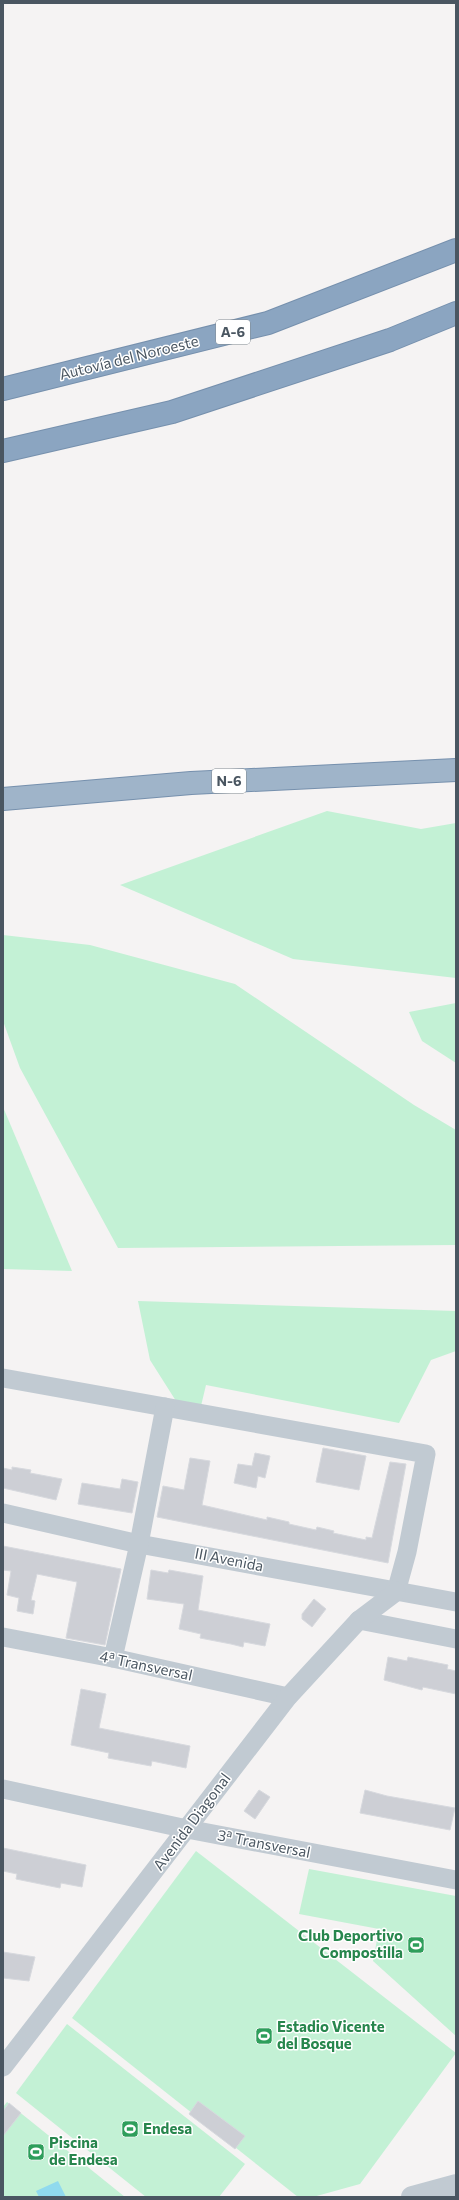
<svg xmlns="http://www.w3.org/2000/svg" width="459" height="2200" font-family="Commissioner,sans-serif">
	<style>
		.green { fill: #c3f1d5 }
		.water { fill: #90daee }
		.building { fill: #cdcfd5; stroke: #d7d9de }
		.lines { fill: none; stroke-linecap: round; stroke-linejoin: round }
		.trunk-casing { stroke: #7690ad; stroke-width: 24 }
		.motorway-casing { stroke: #7690ad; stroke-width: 24 }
		.minor { stroke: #c1cad2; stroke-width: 19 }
		.tertiary { stroke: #c1cad2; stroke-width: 22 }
		.trunk { stroke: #9fb4c9; stroke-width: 22 }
		.motorway { stroke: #8ba5c1; stroke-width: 22 }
		.labels { text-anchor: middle; stroke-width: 3; stroke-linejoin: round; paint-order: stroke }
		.shield { fill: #fff; stroke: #808990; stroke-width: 1 }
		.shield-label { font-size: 14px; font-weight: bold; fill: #4a5661 }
		.street-label { font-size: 15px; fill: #4a5661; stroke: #fff }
		.leisure-label { font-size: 15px; font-weight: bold; fill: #27864d; stroke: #fff; text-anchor: start }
	</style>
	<rect width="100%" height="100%" fill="#f5f3f3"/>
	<g class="green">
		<path d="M 327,811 L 421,829 L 456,823 L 456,978 L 293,959 L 120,885 Z"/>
		<path d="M 3,935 L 90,945 L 235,984 L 414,1105 L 456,1130 L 456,1245 L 118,1248 L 20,1068 L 3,1021 Z"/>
		<path d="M 456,1003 L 456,1063 L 422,1041 L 409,1012 Z"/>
		<path d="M 3,1107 L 72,1271 L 3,1269 Z"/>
		<path d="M 138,1301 L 456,1311 L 456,1351 L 431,1360 L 399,1423 L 206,1385 L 201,1406 L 176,1401 L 150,1360 Z"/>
		<path d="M 196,1851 L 456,2053 L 360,2184 L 313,2197 L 298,2197 L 72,2018 Z"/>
		<path d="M 309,1869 L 456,1896 L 456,2036 L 373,1961 L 379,1929 L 299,1914 Z"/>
		<path d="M 67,2024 L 245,2164 L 219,2197 L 146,2197 L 16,2093 Z"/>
		<path d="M 7,2102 L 125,2197 L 3,2197 L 3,2107 Z"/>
	</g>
	<path class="water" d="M 58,2181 L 66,2197 L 39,2197 L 36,2191 Z"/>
	<g class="building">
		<path d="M 323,1448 L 366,1456 L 359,1490 L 316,1482 Z"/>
		<path d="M 255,1453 L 270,1456 L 265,1478 L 258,1476 L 256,1488 L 234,1483 L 238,1464 L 252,1466 Z"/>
		<path d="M 190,1458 L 210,1461 L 202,1505 L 267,1520 L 267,1517 L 289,1522 L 289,1524 L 316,1530 L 317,1527 L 334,1531 L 333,1533 L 366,1540 L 366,1537 L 372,1538 L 390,1462 L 406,1464 L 388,1563 L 157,1517 L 163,1486 L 184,1490 Z"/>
		<path d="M 12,1467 L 31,1470 L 30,1473 L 62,1479 L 56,1500 L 3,1488 L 3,1468 L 12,1470 Z"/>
		<path d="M 122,1479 L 138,1482 L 132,1513 L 78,1504 L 82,1483 L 120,1489 Z"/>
		<path d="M 3,1546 L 121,1569 L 105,1645 L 66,1638 L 77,1582 L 37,1574 L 31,1600 L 35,1601 L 33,1614 L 17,1611 L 19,1598 L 7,1595 L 11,1571 L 3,1570 Z"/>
		<path d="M 151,1570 L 168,1573 L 169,1570 L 203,1576 L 198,1610 L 270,1624 L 265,1646 L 244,1642 L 243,1647 L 231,1644 L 200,1638 L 201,1634 L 179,1629 L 184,1604 L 147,1599 Z"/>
		<path d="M 314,1599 L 326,1609 L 312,1627 L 302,1619 L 302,1614 Z"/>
		<path d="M 388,1657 L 407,1661 L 408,1657 L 448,1665 L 447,1669 L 456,1671 L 456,1694 L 423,1687 L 422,1690 L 384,1680 Z"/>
		<path d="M 81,1689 L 106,1694 L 99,1728 L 190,1746 L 186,1768 L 152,1761 L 151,1766 L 108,1758 L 109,1753 L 71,1745 Z"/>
		<path d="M 259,1790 L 270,1797 L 255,1819 L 244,1811 Z"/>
		<path d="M 365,1790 L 387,1796 L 455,1808 L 450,1830 L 360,1813 Z"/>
		<path d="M 3,1848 L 86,1865 L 82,1887 L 61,1883 L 60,1888 L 16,1879 L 17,1874 L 3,1871 Z"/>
		<path d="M 3,1952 L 35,1957 L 29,1981 L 3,1978 Z"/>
		<path d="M 198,2101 L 245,2136 L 235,2149 L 189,2114 Z"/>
		<path d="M 9,2103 L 21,2113 L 3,2136 L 3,2111 Z"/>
	</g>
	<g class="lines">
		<defs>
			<path id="trunk" d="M 3,799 L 191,783 L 456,770"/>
			<g id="motorway">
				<path d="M 3,389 L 268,323 L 456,250"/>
				<path d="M 3,451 L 172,412 L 390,340 L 456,313"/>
			</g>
		</defs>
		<use href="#trunk" class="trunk-casing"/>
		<use href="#motorway" class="motorway-casing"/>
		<g class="minor">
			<path d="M 3,1378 L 426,1454 L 407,1552 L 396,1592"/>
			<path d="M 3,1513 L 139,1544 L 456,1602"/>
			<path d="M 359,1620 L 456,1639"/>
			<path d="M 3,1637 L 113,1658 L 288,1697"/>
			<path d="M 113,1658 L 139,1544 L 165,1407"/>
			<path d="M 3,1789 L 187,1829 L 456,1880"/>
			<path d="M 3,2067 L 288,1697 L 359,1620 L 396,1592"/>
		</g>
		<path class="tertiary" d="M 412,2197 L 456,2185"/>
		<use href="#trunk" class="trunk"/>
		<use href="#motorway" class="motorway"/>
	</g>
	<defs>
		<symbol id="stadium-square" viewBox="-11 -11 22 22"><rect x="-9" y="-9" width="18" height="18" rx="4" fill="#2e9e5b" stroke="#fff"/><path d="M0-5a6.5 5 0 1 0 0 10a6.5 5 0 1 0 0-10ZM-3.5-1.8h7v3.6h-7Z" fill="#fff"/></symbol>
	</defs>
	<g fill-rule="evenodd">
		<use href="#stadium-square" x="406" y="1935" width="20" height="20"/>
		<use href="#stadium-square" x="254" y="2026" width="20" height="20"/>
		<use href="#stadium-square" x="120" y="2119" width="20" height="20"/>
		<use href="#stadium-square" x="26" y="2142" width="20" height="20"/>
	</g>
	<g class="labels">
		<g class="shield">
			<rect x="216" y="320" width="34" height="24" rx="3"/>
			<rect x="212" y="769" width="34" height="24" rx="3"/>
		</g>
		<g class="shield-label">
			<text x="233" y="337">A-6</text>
			<text x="229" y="786">N-6</text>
		</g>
		<g class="street-label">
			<text transform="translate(129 358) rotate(-14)" y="5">Autovía del Noroeste</text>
			<text transform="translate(229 1560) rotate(11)" y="5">III Avenida</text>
			<text transform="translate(146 1666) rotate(12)" y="5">4ª Transversal</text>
			<text transform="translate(192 1822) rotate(-53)" y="5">Avenida Diagonal</text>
			<text transform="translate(264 1844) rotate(11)" y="5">3ª Transversal</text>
		</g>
		<g class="leisure-label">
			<text x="403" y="1941" text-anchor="end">Club Deportivo<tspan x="403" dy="17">Compostilla</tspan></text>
			<text x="277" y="2032">Estadio Vicente<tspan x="277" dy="17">del Bosque</tspan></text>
			<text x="143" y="2134">Endesa</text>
			<text x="49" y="2148">Piscina<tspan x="49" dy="17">de Endesa</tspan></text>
		</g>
	</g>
	<rect width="459" height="2200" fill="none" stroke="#4a5661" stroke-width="8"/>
</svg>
